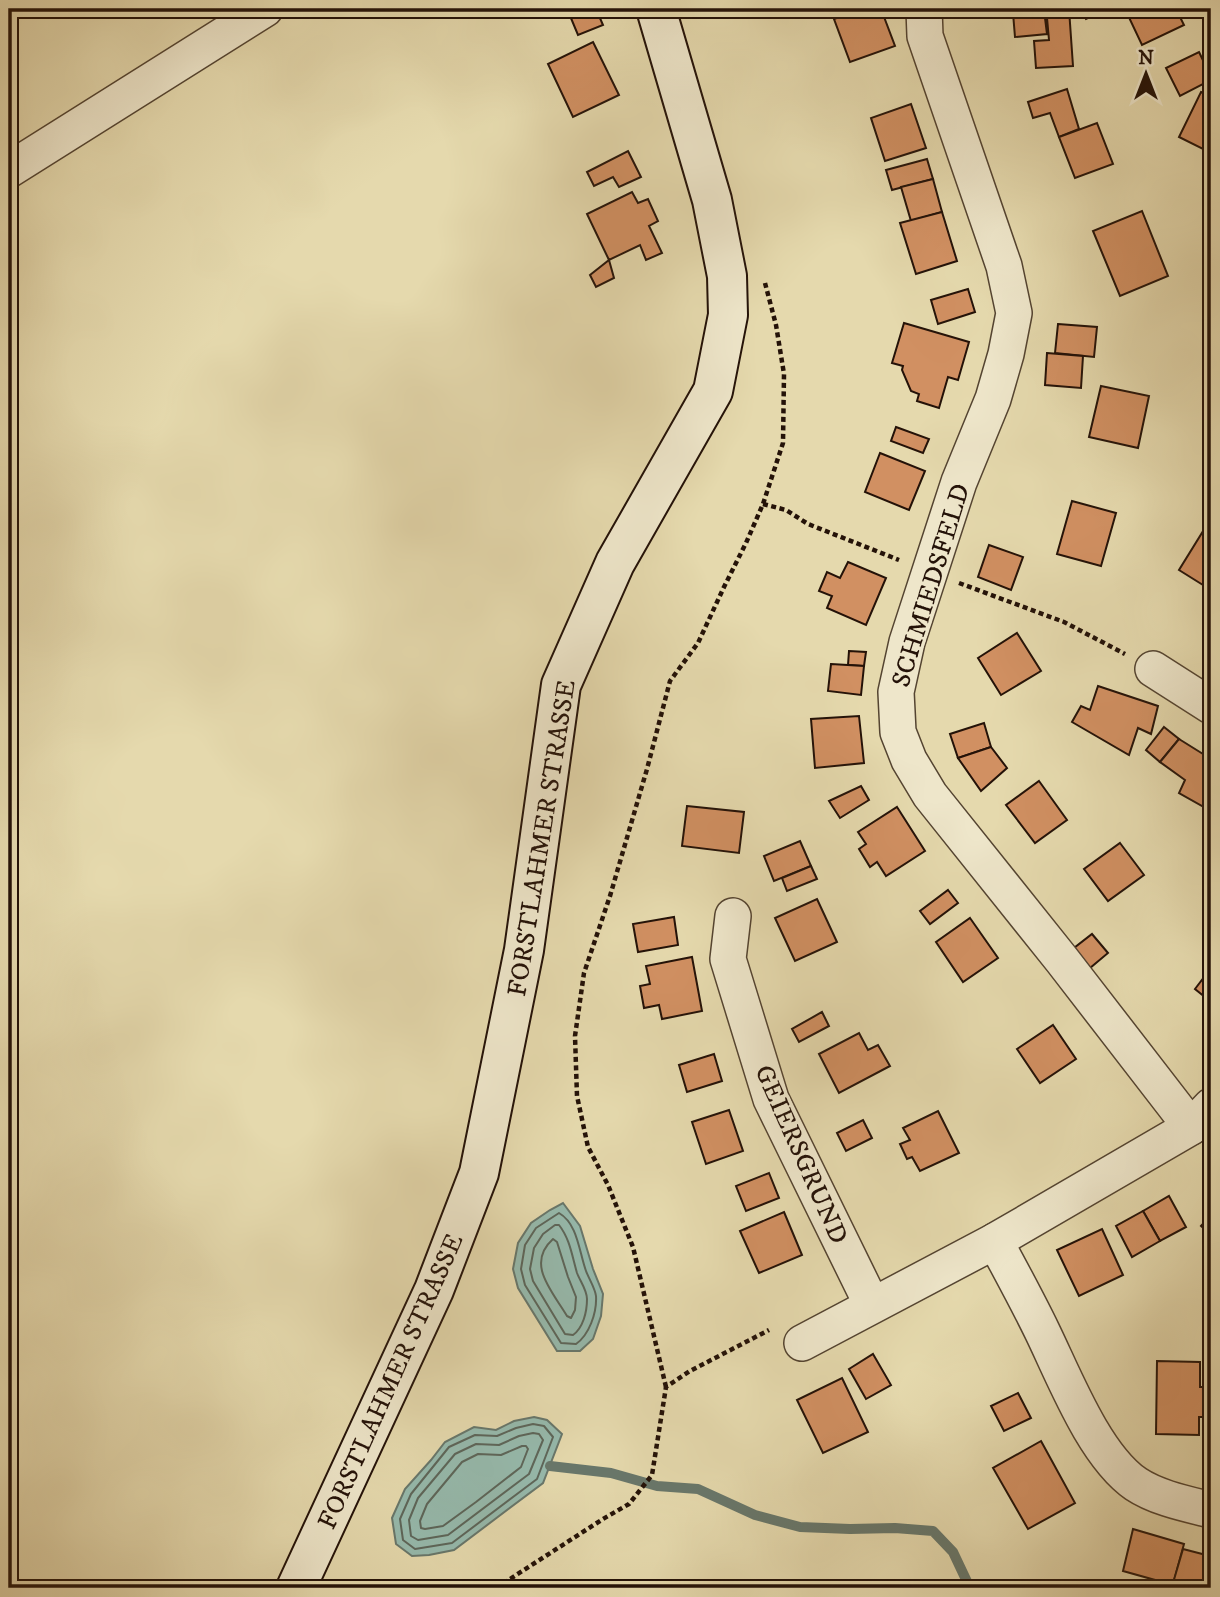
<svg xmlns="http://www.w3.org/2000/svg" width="1220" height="1597" font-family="'IM FELL DW Pica',serif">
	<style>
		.water { fill: #96baad; stroke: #68776b; stroke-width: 2 }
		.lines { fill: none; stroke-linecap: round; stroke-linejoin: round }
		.shore { stroke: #5d665a; stroke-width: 2 }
		.stream { stroke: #68776b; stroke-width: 10 }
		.building { fill: #d19062; stroke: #241208; stroke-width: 2 }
		.street-casing { stroke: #544431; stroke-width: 38 }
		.secondary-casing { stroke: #241208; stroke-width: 42 }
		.path { stroke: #241208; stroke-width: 4.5; stroke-dasharray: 5 3.5; stroke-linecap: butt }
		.street { stroke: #eee6ca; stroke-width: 35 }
		.secondary { stroke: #eee6ca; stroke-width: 38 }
		.labels { text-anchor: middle; stroke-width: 6; stroke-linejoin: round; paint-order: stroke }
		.street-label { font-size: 26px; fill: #241208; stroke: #eee6ca }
	</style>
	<rect width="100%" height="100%" fill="#e5d9ad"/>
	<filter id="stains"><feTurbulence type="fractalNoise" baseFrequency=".00286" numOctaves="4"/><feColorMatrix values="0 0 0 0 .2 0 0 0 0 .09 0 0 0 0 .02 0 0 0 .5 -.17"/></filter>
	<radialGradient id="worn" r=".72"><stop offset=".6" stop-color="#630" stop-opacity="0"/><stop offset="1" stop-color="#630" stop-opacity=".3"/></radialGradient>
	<g class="water">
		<path d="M 563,1203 L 580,1226 L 593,1269 L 603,1294 L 601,1316 L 593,1339 L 580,1351 L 557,1351 L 518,1288 L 513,1269 L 518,1243 L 531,1223 L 550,1210 Z"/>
		<path d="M 534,1417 L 547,1420 L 562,1434 L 543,1483 L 454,1550 L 429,1555 L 412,1556 L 396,1544 L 392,1518 L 405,1489 L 431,1460 L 445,1442 L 474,1427 L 496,1430 L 514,1421 Z"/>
	</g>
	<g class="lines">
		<g class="shore">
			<path d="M 559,1213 C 578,1224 579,1252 586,1271 C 589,1279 595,1288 596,1296 C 597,1313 589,1335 576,1344 L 561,1343 L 525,1285 L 521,1269 L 525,1245 L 536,1228 Z"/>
			<path d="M 555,1225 L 559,1225 C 570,1239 572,1256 577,1273 C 580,1281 587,1290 587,1299 C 587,1312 583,1328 573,1335 L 565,1334 L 533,1281 L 530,1269 L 534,1248 L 543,1234 Z"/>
			<path d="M 553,1239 L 557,1242 L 568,1277 L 576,1297 L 575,1310 L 571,1318 L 567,1316 C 553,1292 525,1264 553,1239 Z"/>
			<path d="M 533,1424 L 544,1426 L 553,1437 L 537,1479 L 452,1543 L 415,1549 L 403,1540 L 400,1519 L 411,1494 L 449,1447 L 475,1435 L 497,1436 L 516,1428 Z"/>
			<path d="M 533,1433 L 539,1434 L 543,1440 L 529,1474 L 448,1535 L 418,1540 L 411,1536 L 409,1520 L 418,1498 L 455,1454 L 476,1444 L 499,1445 L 519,1436 Z"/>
			<path d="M 522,1446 L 526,1446 L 528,1449 L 521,1467 L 476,1502 L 443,1526 L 425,1529 L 421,1528 L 420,1521 L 427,1504 L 462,1462 L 478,1454 L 501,1455 Z"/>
		</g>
		<path class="stream" d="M 550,1466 L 611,1473 L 657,1486 L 698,1489 L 755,1515 L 800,1527 L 850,1529 L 895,1528 L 933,1531 L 953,1552 L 970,1588"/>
	</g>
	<g class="building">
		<path d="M 574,9 L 596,9 L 603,25 L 578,35 L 568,11 Z"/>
		<path d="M 860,9 L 881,9 L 895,46 L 850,62 L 834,19 Z"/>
		<path d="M 993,9 L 1069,9 L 1073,66 L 1036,68 L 1034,41 L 1049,40 L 1047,18 L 1045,18 L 1047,34 L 1015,37 L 1013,13 L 993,14 Z"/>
		<path d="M 1081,9 L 1102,9 L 1103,11 L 1086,19 Z"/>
		<path d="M 1125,9 L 1176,9 L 1184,25 L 1142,45 Z"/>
		<path d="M 593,42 L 619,95 L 573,117 L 548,64 Z"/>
		<path d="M 1199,52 L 1211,77 L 1211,80 L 1180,96 L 1166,68 Z"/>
		<path d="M 1067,89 L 1079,129 L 1059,137 L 1050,113 L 1033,118 L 1028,102 Z"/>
		<path d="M 1201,92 L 1211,97 L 1211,153 L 1179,137 Z"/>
		<path d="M 911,104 L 926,148 L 885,161 L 871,118 Z"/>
		<path d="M 1097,123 L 1113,164 L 1075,178 L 1059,137 Z"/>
		<path d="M 628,151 L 641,177 L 619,187 L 613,177 L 594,186 L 587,172 Z"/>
		<path d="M 927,159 L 933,179 L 892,190 L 886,170 Z"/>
		<path d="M 933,179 L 942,212 L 911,221 L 901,187 Z"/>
		<path d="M 632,192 L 638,203 L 648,199 L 658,221 L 649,226 L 662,253 L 646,260 L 640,245 L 609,260 L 587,214 Z"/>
		<path d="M 1142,211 L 1168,276 L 1120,296 L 1093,231 Z"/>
		<path d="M 942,212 L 957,261 L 916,274 L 900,223 Z"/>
		<path d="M 609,260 L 614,278 L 596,287 L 590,275 Z"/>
		<path d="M 968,289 L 975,312 L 938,324 L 931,300 Z"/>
		<path d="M 904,323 L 969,342 L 958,380 L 948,377 L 939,408 L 917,401 L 919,394 L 911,391 L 902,370 L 903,366 L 892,363 Z"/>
		<path d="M 1058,324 L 1097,327 L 1094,357 L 1055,353 Z"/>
		<path d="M 1047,353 L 1083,356 L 1081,388 L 1045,385 Z"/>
		<path d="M 1101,386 L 1149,396 L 1138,448 L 1089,437 Z"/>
		<path d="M 896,427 L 929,439 L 923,453 L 891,441 Z"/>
		<path d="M 880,453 L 925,471 L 909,510 L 865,492 Z"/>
		<path d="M 1072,501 L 1116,513 L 1101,566 L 1057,554 Z"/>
		<path d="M 1205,528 L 1211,532 L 1211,590 L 1179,570 Z"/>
		<path d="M 989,545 L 1023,557 L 1011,590 L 978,577 Z"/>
		<path d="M 848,562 L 886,578 L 866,625 L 827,608 L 832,596 L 819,591 L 827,572 L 840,578 Z"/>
		<path d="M 1017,633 L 1041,671 L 1001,695 L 978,658 Z"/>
		<path d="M 849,651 L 866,652 L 864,666 L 848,665 Z"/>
		<path d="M 831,664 L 864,666 L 861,695 L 828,691 Z"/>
		<path d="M 1098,686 L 1158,706 L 1151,734 L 1138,728 L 1129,755 L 1072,722 L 1081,706 L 1090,710 Z"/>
		<path d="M 859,716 L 864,763 L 815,768 L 811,719 Z"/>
		<path d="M 984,723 L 991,747 L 958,758 L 950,734 Z"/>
		<path d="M 1164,727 L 1179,739 L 1160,762 L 1146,750 Z"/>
		<path d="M 1179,739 L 1211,759 L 1211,811 L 1179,793 L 1185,780 L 1160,762 Z"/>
		<path d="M 991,747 L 1007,768 L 981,791 L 958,758 Z"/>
		<path d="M 1039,781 L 1067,820 L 1035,843 L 1006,805 Z"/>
		<path d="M 861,786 L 869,800 L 840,818 L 829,801 Z"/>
		<path d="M 687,806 L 744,812 L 739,853 L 682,846 Z"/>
		<path d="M 897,807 L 925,851 L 886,876 L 877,862 L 870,867 L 859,849 L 866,844 L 858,832 Z"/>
		<path d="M 800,841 L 811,866 L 774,881 L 764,856 Z"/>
		<path d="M 1120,843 L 1144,875 L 1108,901 L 1084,869 Z"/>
		<path d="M 811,866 L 817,879 L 787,891 L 782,878 Z"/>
		<path d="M 948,890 L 958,903 L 930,924 L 920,911 Z"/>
		<path d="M 817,899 L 837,942 L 795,961 L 775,918 Z"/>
		<path d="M 674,917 L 678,945 L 638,952 L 633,924 Z"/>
		<path d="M 970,918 L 998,958 L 963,982 L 936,942 Z"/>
		<path d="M 1092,934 L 1108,953 L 1090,968 L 1074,948 Z"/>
		<path d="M 692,957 L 702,1011 L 662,1019 L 659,1005 L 644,1008 L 640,986 L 650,984 L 646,966 Z"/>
		<path d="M 1211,968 L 1211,1002 L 1195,989 Z"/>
		<path d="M 822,1012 L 829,1026 L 799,1042 L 792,1029 Z"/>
		<path d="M 1053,1025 L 1076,1059 L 1040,1083 L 1017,1049 Z"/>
		<path d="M 859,1033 L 868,1050 L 878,1045 L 890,1066 L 839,1093 L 819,1054 Z"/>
		<path d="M 714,1054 L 722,1081 L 687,1092 L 679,1065 Z"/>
		<path d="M 729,1110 L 743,1151 L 706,1164 L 692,1122 Z"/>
		<path d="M 938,1111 L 959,1153 L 920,1171 L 912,1157 L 907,1159 L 900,1144 L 910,1140 L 903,1128 Z"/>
		<path d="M 863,1120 L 872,1138 L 846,1151 L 837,1133 Z"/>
		<path d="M 769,1173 L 779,1198 L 746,1211 L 736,1186 Z"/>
		<path d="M 1169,1196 L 1186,1227 L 1160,1241 L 1143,1211 Z"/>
		<path d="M 1143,1211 L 1160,1241 L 1132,1257 L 1116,1226 Z"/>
		<path d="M 784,1212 L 802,1255 L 759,1273 L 740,1231 Z"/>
		<path d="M 1211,1215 L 1211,1235 L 1201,1226 Z"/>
		<path d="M 1102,1229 L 1123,1275 L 1079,1296 L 1057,1250 Z"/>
		<path d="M 873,1354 L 891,1385 L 866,1399 L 849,1369 Z"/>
		<path d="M 1157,1361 L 1200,1362 L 1200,1387 L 1211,1387 L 1211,1417 L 1199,1417 L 1199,1435 L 1156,1434 Z"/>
		<path d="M 842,1378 L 868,1432 L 823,1453 L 797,1400 Z"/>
		<path d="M 1018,1393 L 1031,1418 L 1004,1431 L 991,1406 Z"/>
		<path d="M 1041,1441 L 1075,1503 L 1028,1529 L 993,1468 Z"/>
		<path d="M 1133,1529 L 1184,1544 L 1172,1588 L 1159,1588 L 1152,1586 L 1155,1580 L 1123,1571 Z"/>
		<path d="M 1183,1549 L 1210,1556 L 1201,1588 L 1192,1588 L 1173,1583 Z"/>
		<path d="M 1207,1565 L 1211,1566 L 1211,1588 L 1201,1588 Z"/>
	</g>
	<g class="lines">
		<defs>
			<g id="street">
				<path d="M 924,9 L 925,36 L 1004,266 L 1014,313 L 1006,354 L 993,399 L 959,482 L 907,642 L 896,692 L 898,732 L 909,760 L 930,795 L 1062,960 L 1191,1127"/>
				<path d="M 9,170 L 265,9"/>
				<path d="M 1153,669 L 1211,706"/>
				<path d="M 733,916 L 728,959 L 771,1099 L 872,1305"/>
				<path d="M 995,1241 C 1011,1271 1027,1300 1042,1331 C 1064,1376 1094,1455 1136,1484 C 1157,1498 1187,1504 1211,1510"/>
				<path d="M 802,1343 L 995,1241 L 1191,1127 L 1211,1106"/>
			</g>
			<path id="secondary" d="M 296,1588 L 434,1290 L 479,1173 L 524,950 L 561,685 L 615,563 L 713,391 L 728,315 L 727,276 L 712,200 L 656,9"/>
		</defs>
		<use href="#street" class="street-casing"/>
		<use href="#secondary" class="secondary-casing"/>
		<g class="path">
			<path d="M 763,504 L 786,510 L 808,524 L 899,560"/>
			<path d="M 959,583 L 1064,622 L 1125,654"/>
			<path d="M 666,1387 L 633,1247 L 608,1185 L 588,1147 L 577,1096 L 575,1036 L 584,973 L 610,896 L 647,769 L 670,681 L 698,643 L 724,587 L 746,543 L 763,504 L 783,443 L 784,374 L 776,325 L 765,283"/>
			<path d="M 496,1588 L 603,1519 L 629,1504 L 652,1475 L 666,1387 L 690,1371 L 769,1330"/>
		</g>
		<use href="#street" class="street"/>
		<use href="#secondary" class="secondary"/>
	</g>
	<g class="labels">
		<g class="street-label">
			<text transform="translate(930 585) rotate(-73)" y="9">SCHMIEDSFELD</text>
			<text transform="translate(541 838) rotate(-81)" y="9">FORSTLAHMER STRASSE</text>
			<text transform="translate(802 1154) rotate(66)" y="9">GEIERSGRUND</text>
			<text transform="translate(390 1381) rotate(-66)" y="9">FORSTLAHMER STRASSE</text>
		</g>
	</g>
	<rect width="1220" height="1597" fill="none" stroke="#e5d9ad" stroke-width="35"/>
	<rect x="10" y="10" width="1199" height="1576" fill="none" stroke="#241208" stroke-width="3.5"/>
	<rect x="18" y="18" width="1185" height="1562" fill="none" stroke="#241208" stroke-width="2"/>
	<g transform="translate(1146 74)" stroke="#eee6ca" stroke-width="5" paint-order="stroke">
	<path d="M0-5L12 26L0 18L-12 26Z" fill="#241208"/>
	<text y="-10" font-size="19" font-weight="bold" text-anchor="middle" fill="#241208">N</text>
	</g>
	<rect width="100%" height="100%" filter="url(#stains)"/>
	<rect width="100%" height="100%" fill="url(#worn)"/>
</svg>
